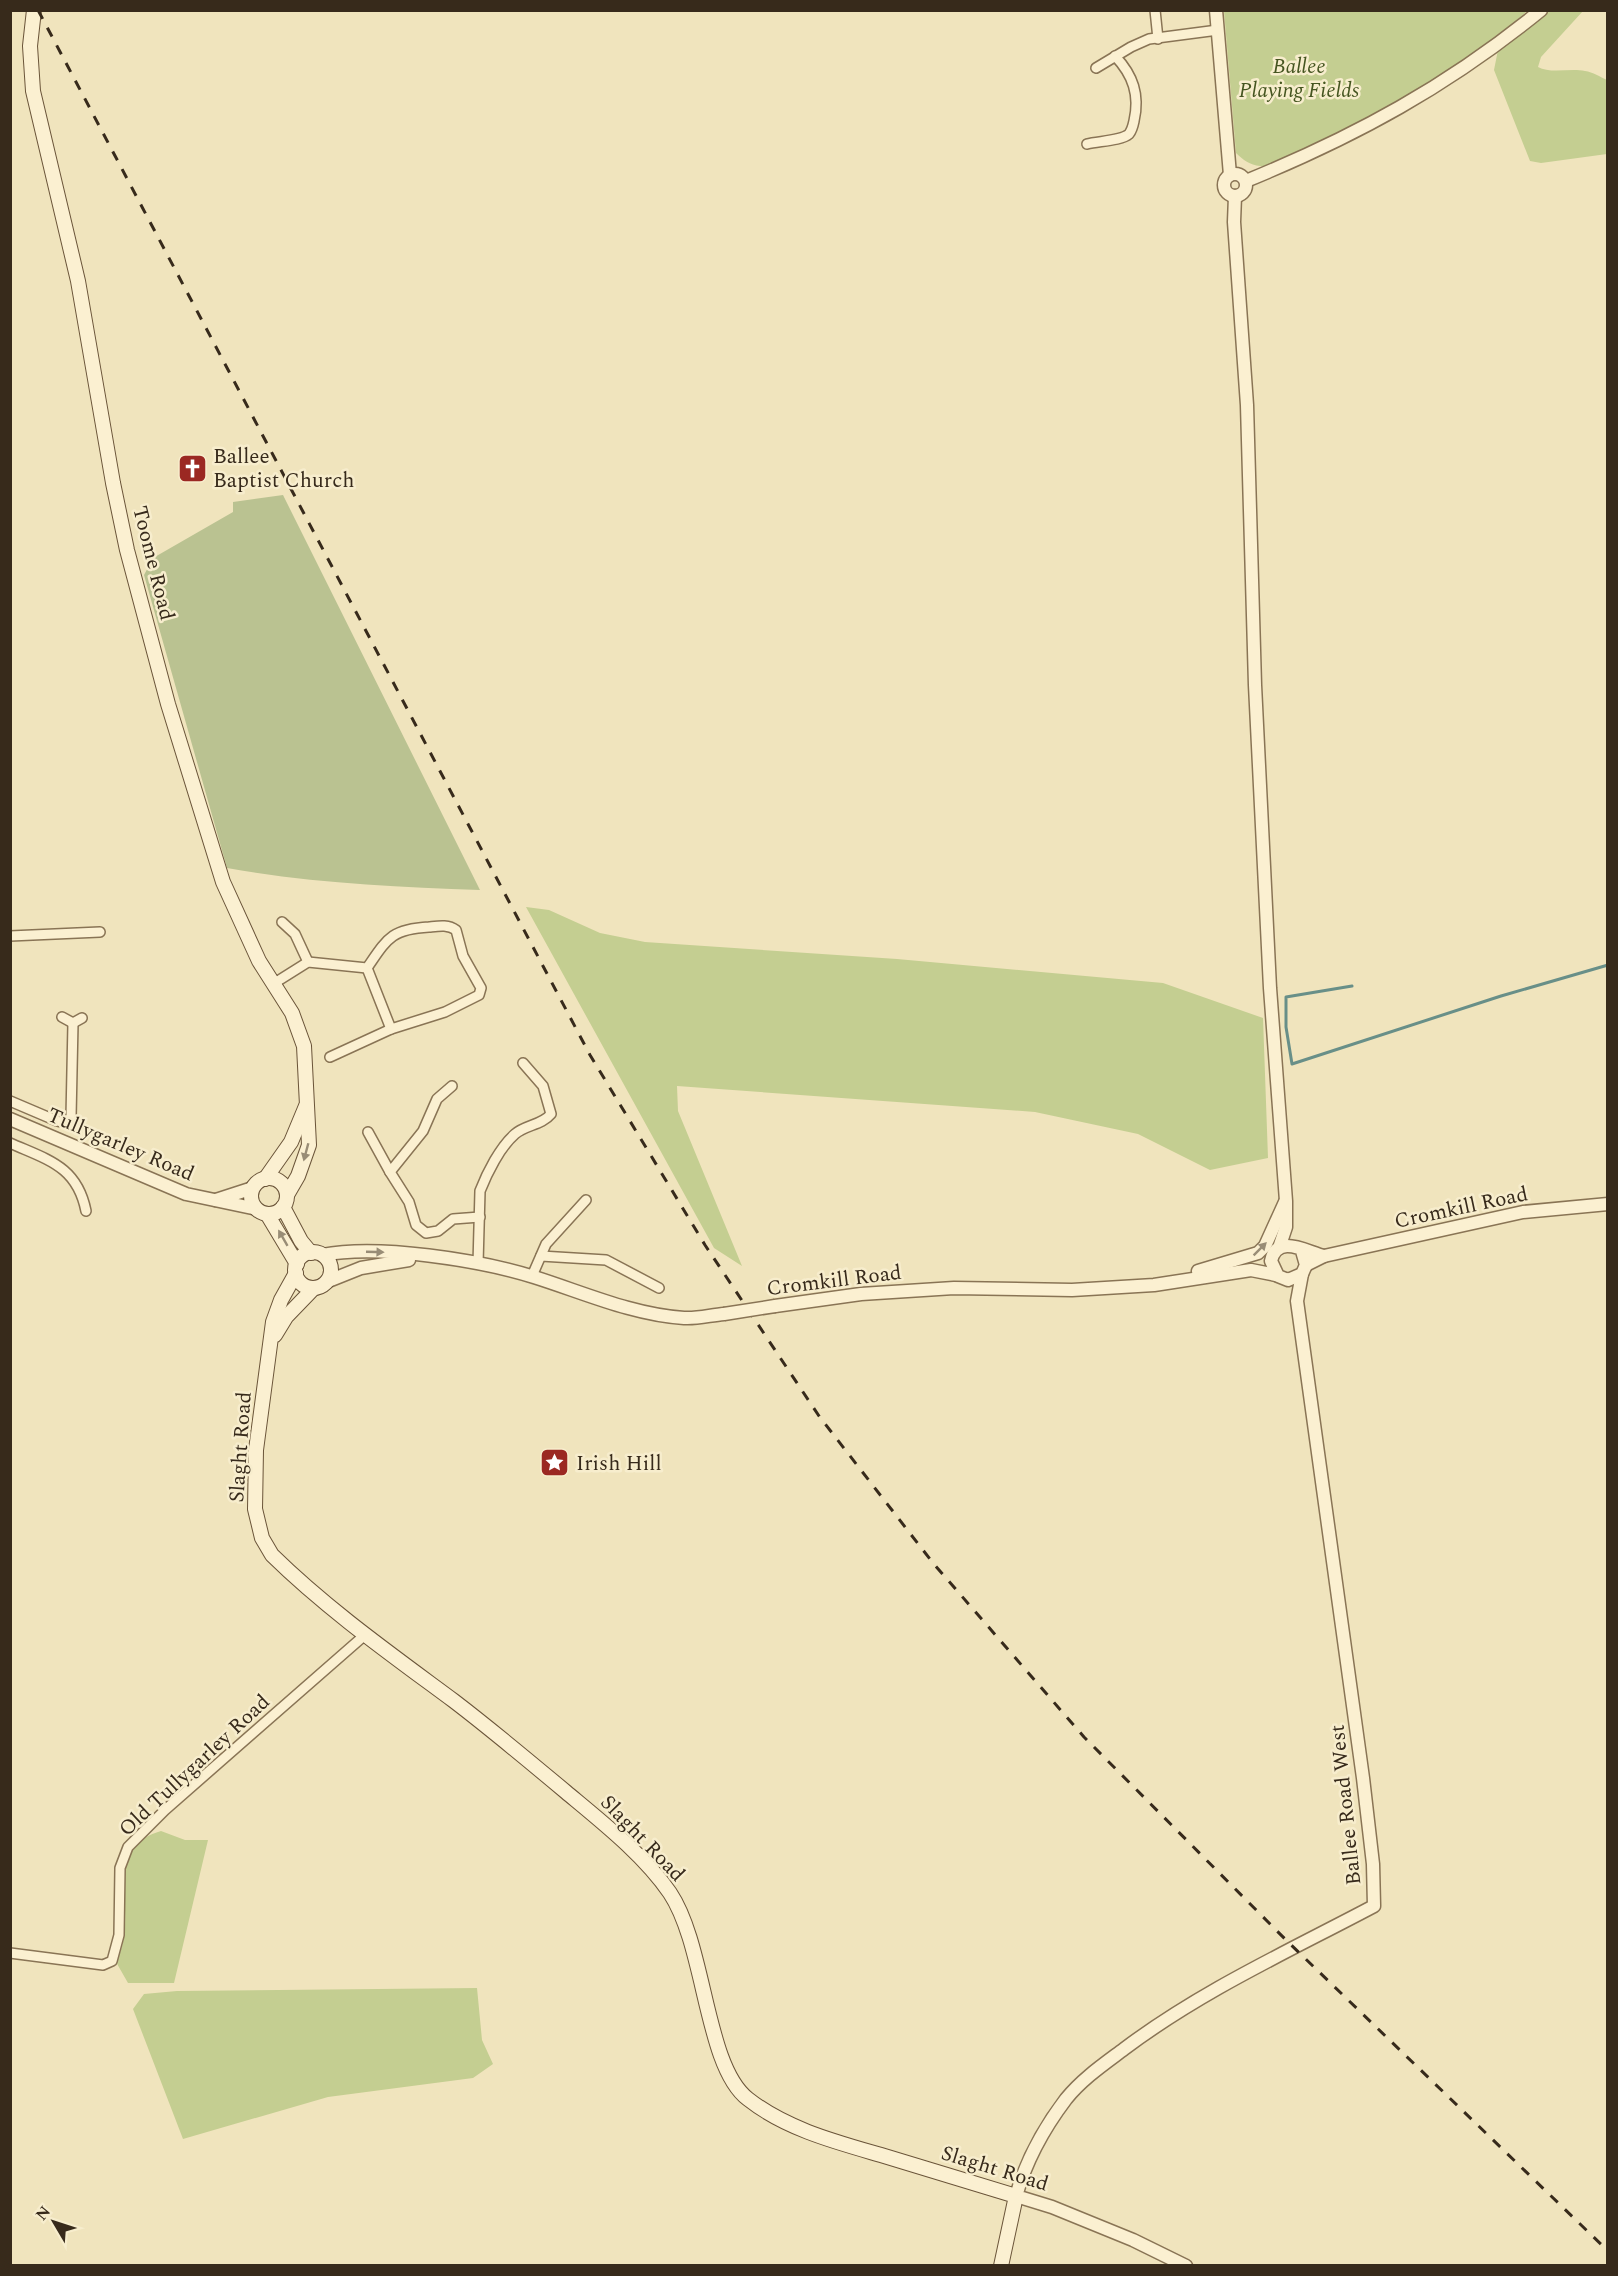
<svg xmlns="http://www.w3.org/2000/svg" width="1618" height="2276" font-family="Spectral,serif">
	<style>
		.green { fill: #c4ce91 }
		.cemetery { fill: #bac291 }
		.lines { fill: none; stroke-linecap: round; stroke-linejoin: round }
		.stream { stroke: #688f88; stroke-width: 3 }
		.minor-casing { stroke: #897455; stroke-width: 12 }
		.tertiary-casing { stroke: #897455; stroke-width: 15 }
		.secondary-casing { stroke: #6a5439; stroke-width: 16 }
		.minor { stroke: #fbf0d1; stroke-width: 9 }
		.tertiary { stroke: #fbf0d1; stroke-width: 12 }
		.secondary { stroke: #fbf0d1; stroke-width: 14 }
		.rail { stroke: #372a1b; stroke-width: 3; stroke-dasharray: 10 10; stroke-linecap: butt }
		.tertiary-bridge-casing { stroke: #897455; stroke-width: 15; stroke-linecap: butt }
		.tertiary-bridge { stroke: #fbf0d1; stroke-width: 12 }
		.oneway { fill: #998d76 }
		.labels { text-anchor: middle; stroke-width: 5; stroke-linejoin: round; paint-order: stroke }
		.park-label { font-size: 21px; font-style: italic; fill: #455520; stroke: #f7edcd }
		.poi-label { font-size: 21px; fill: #372a1b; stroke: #f7edcd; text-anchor: start }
		.street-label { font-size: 21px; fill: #372a1b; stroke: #f7edcd }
	</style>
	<rect width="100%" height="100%" fill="#f0e4bd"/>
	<g class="green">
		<path d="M 1224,11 L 1527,11 C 1464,68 1392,108 1315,145 C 1300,152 1277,168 1260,166 C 1250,165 1243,160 1236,153 Z"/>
		<path d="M 1548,11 L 1583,11 L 1541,57 L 1538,67 C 1550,74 1570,68 1585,71 C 1593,72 1600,77 1607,80 L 1607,154 L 1541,163 L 1530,161 L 1494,70 L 1498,50 Z"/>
		<path d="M 526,907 L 549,910 L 600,933 L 645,942 L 897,959 L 1163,983 L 1263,1018 L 1268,1158 L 1210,1170 L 1138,1134 L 1035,1112 L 677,1086 L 678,1111 L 742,1266 L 714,1248 Z"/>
		<path d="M 161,1831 L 185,1840 L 208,1840 L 174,1983 L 128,1983 L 116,1962 C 121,1952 124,1941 125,1930 C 128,1893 111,1845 161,1831 Z"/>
		<path d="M 477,1988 L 482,2040 L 493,2064 L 473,2078 L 328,2097 L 183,2139 L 133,2009 L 144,1994 L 177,1991 Z"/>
	</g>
	<path class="cemetery" d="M 283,495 L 480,890 C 394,887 311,883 227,868 L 144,575 L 153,558 L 233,512 L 233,502 Z"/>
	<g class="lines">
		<path class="stream" d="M 1352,986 L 1286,997 L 1286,1027 L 1292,1064 L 1501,996 L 1608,965"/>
		<defs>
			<g id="minor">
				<path d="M 1155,10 L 1158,39"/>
				<path d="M 1096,68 L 1131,47 L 1149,39 L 1218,30"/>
				<path d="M 1087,144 C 1098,141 1121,141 1129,134 C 1132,130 1133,126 1134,121 C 1140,95 1133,75 1115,56"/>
				<path d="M 282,922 L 295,934 L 308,962"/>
				<path d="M 10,936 L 100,932"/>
				<path d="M 367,968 L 391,1029"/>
				<path d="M 273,984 L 308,962 L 367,968 C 387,939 391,929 429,927 C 438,926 448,924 456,930 L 463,956 L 481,988 L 479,995 L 445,1012 L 391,1029 L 330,1057"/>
				<path d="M 62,1017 L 73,1023 L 82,1018"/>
				<path d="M 452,1086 L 437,1099 L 423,1131 L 390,1172 L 409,1202 L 416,1225 L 426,1233 L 438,1231 L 453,1219 L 480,1217"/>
				<path d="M 10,1101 L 57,1121 L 65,1123 L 71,1117 L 73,1023"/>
				<path d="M 368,1132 L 390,1172"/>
				<path d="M 10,1143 C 48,1160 77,1166 86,1211"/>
				<path d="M 541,1256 L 606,1260 L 659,1288"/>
				<path d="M 478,1264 L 480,1191 C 487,1173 500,1147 515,1134 C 525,1125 542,1125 551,1114 L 543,1086 L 523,1063"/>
				<path d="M 532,1276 L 546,1244 L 586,1200"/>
				<path d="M 10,1953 L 103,1965 L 112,1961 L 119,1935 L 120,1868 L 128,1847 L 165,1810 L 366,1634"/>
			</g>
			<g id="tertiary">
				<path d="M 1216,10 L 1230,175"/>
				<circle cx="1235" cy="185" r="11"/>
				<path d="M 1246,181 C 1356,136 1448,86 1541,10"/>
				<path d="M 1235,196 L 1234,222 L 1247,405 L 1255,685 L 1270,988 L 1286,1201 L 1286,1227 L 1279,1248"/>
				<path d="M 10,1119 L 186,1194 L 257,1209"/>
				<path d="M 216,1200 L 253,1188"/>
				<path d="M 1302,1251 L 1306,1265 L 1302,1274 L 1288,1280 L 1278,1276 L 1271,1261 C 1277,1233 1307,1252 1324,1256"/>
				<path d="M 322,1255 C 379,1244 479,1260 534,1277 C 582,1292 633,1315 684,1318 C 697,1319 711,1315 724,1314"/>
				<path d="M 1306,1265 L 1324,1256 L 1523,1212 L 1608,1204"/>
				<path d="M 1198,1271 L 1258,1253 L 1265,1246 L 1285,1202"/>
				<path d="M 326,1282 L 361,1268 L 409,1260"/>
				<path d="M 775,1306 L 861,1294 L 954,1288 L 1072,1290 L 1154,1285 L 1251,1270 L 1276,1275"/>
				<path d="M 1186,2266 L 1133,2240 L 1052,2207 L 1016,2196 C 1026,2161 1044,2128 1066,2099 C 1082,2079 1104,2064 1124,2049 C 1201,1991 1289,1951 1374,1906 L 1373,1864 L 1363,1778 L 1297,1301 L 1302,1274"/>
			</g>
			<g id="secondary">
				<path d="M 34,10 L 30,46 L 33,91 L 78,281 L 113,483 L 127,550 L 168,704 L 223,882 L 259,961 L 292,1013 L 304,1046 L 309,1145 L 298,1176 L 287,1195"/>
				<circle cx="269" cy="1196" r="18"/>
				<path d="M 265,1179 L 291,1142 L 306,1106"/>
				<path d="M 283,1207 L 301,1241 L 311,1253"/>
				<path d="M 267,1214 L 297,1264"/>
				<circle cx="313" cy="1270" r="18"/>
				<path d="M 296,1273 L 281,1300 L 273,1322 L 256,1450 L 255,1509 L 262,1538 L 272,1555 C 327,1609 392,1655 454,1701 C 492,1730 529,1761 566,1792 C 602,1822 644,1855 670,1893 C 706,1947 705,2066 748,2099 C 786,2129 836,2142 881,2155 C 926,2169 971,2182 1016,2196 L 1001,2266"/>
				<path d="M 275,1335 L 286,1317 L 314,1288"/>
			</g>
		</defs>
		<use href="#minor" class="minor-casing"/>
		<use href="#tertiary" class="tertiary-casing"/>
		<use href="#secondary" class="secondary-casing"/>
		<use href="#minor" class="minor"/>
		<use href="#tertiary" class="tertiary"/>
		<use href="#secondary" class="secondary"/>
		<path class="rail" d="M 38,10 L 590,1055 L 705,1245 L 819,1416 L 933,1563 L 1084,1737 L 1286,1940 L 1608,2251"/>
		<defs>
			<path id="tertiary-bridge" d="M 724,1314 L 775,1306"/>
		</defs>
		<use href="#tertiary-bridge" class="tertiary-bridge-casing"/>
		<use href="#tertiary-bridge" class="tertiary-bridge"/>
	</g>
	<defs><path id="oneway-solid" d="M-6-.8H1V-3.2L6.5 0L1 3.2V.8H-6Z" transform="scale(1.5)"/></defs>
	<g class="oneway">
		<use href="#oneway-solid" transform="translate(306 1152) rotate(105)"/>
		<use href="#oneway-solid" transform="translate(283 1238) rotate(-120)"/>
		<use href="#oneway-solid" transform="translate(1260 1249) rotate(-45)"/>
		<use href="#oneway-solid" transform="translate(375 1252) rotate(2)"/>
	</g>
	<defs>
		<symbol id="church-square" viewBox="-11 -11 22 22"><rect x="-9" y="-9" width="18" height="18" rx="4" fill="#9b2822" stroke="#f7edcd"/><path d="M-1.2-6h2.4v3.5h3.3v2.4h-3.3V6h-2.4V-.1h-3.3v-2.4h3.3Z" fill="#fff"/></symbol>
		<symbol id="sight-square" viewBox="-11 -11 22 22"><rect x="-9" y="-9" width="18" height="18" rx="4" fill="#9b2822" stroke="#f7edcd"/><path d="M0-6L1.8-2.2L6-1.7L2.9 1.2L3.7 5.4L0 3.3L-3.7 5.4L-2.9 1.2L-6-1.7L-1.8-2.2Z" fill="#fff"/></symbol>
	</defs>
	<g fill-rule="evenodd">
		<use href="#church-square" x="176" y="452" width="33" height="33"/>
		<use href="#sight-square" x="538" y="1446" width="33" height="33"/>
	</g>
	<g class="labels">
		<g class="park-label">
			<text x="1299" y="73">Ballee<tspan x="1299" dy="24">Playing Fields</tspan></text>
		</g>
		<g class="poi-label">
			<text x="213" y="463">Ballee<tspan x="213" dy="24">Baptist Church</tspan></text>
			<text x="576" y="1470">Irish Hill</text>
		</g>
		<g class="street-label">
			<text transform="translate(154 563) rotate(76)" y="7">Toome Road</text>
			<text transform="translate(121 1144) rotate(23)" y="7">Tullygarley Road</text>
			<text transform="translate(1461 1207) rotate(-12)" y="7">Cromkill Road</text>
			<text transform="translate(834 1280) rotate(-7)" y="7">Cromkill Road</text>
			<text transform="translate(240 1447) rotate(-86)" y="7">Slaght Road</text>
			<text transform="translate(194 1765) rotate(-43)" y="7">Old Tullygarley Road</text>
			<text transform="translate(1345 1805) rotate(-96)" y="7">Ballee Road West</text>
			<text transform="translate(643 1838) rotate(46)" y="7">Slaght Road</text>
			<text transform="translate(995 2168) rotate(17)" y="7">Slaght Road</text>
		</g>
	</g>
	<rect width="1618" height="2276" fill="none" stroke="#372a1b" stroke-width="24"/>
	<g transform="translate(54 2222) rotate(309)" stroke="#f7edcd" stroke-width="4.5" paint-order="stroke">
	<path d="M0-4.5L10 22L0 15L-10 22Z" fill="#372a1b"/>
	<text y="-9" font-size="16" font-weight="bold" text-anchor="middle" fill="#372a1b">N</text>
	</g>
</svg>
